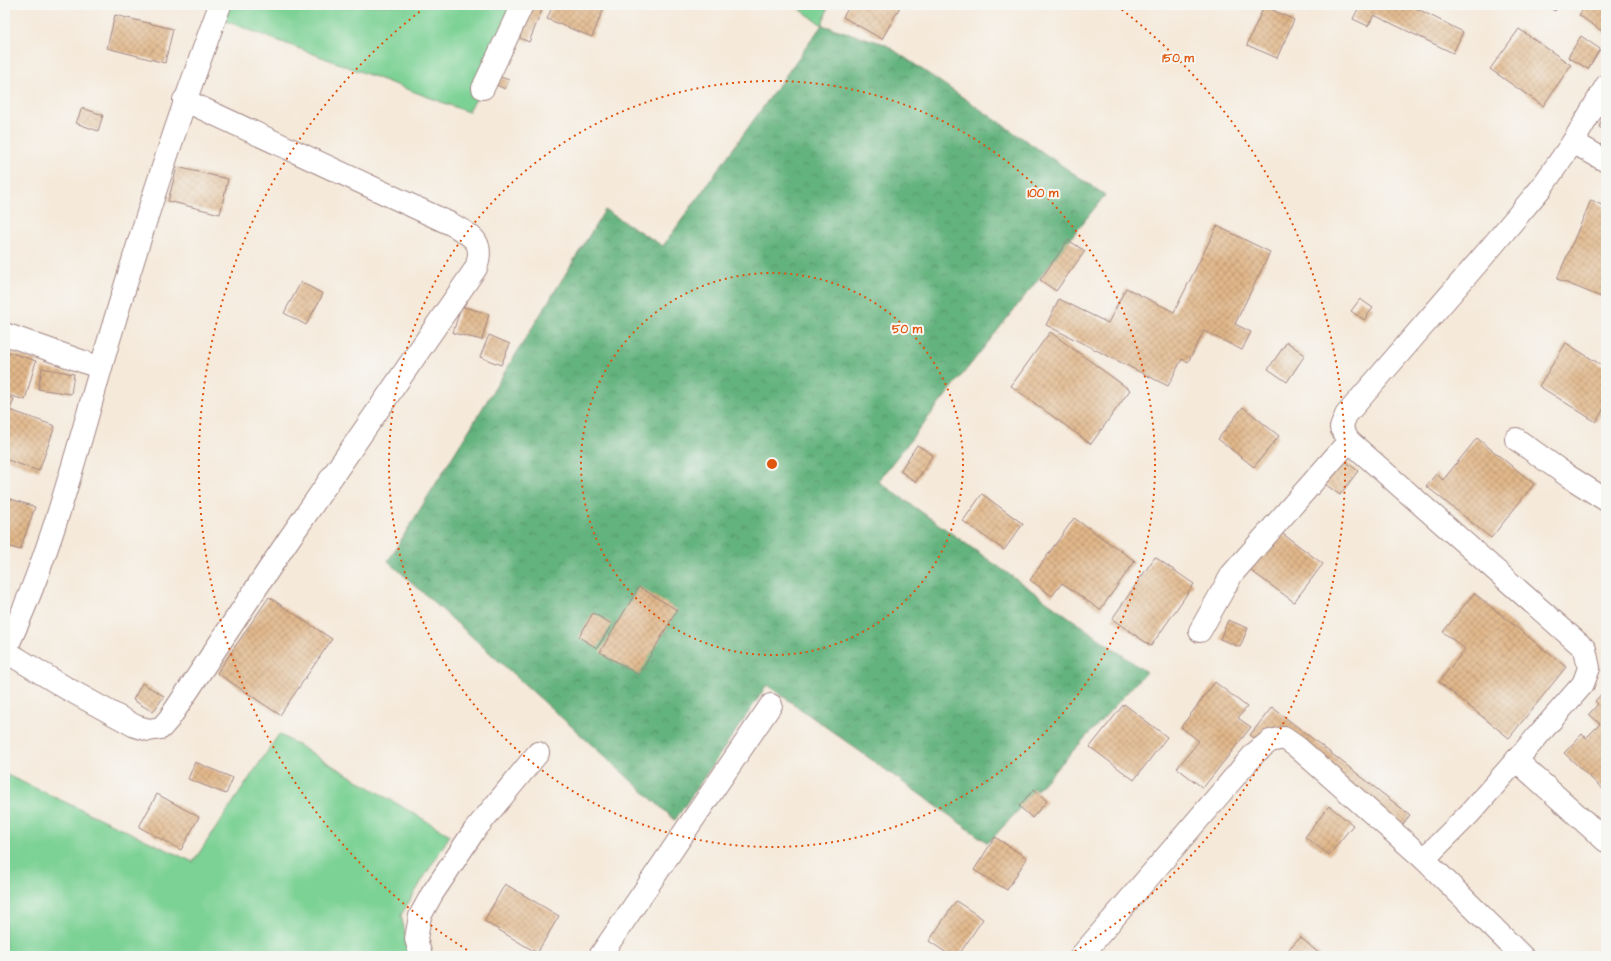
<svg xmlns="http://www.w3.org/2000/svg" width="1611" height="961" font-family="'Architects Daughter',sans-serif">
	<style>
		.grass { fill: #7bd194; stroke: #627860 }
		.forest { fill: url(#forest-crowns); stroke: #576954 }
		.building { fill: url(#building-cross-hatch) }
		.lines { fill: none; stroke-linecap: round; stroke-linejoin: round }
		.minor-casing { stroke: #a08482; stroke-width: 24 }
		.minor { stroke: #fff; stroke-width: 22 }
		.ring { fill: none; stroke: #e0560e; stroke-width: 2; stroke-dasharray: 2 4 }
		.centre { fill: #e0560e; stroke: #f6f6f2; stroke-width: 2 }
		.ring-label { font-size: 12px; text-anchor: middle; font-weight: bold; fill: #e0560e; stroke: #f6f6f2; stroke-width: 4; stroke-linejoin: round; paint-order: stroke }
	</style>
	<defs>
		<pattern id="forest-crowns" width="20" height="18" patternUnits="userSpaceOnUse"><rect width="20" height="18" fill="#64b37e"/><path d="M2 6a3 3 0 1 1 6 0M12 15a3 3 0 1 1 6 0" fill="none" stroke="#549167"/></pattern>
		<pattern id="building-cross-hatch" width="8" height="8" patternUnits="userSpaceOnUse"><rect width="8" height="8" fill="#e1b78a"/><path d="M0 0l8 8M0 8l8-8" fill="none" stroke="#b89471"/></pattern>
	</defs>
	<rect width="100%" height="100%" fill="#f6f6f2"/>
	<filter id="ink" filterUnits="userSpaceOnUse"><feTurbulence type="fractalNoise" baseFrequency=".025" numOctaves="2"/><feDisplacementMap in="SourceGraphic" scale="8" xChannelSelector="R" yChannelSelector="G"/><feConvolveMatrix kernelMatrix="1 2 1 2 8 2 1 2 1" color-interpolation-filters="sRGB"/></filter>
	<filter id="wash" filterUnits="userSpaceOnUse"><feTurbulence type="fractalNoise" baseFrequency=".012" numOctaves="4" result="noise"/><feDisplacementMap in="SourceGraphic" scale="16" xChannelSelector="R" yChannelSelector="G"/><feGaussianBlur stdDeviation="0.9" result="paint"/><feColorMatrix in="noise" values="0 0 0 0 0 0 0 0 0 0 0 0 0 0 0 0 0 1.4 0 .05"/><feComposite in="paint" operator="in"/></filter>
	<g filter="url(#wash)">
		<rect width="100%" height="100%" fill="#f5e9da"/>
		<g class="grass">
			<path d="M 220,5 L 522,5 L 483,88 L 468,112 L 215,17 Z"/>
			<path d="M 794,5 L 829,5 L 822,25 Z"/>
			<path d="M 279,734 L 450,835 L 401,915 L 410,956 L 5,956 L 5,774 L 193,862 Z"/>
		</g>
		<path class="forest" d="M 822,25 L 885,44 L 1105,195 L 878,481 L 1146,672 L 988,843 L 767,685 L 675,820 L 388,561 L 605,210 L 663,246 Z"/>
		<g id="blocks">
			<g class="building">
				<path d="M 525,5 L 544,5 L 529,42 L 513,35 Z"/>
				<path d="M 553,5 L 605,5 L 592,37 L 547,19 Z"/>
				<path d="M 850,5 L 901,5 L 882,39 L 843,17 Z"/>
				<path d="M 1360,5 L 1410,5 L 1463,32 L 1453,53 L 1374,15 L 1368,26 L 1353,19 Z"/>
				<path d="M 1544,5 L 1559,5 L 1555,11 Z"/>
				<path d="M 1586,5 L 1606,5 L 1606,34 L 1579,15 Z"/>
				<path d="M 1264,6 L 1294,20 L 1277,58 L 1247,45 Z"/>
				<path d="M 115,15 L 173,29 L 165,63 L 107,48 Z"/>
				<path d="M 1519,29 L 1571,65 L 1543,106 L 1490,69 Z"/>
				<path d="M 1581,36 L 1600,49 L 1588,69 L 1568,57 Z"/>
				<path d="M 490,73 L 509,80 L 505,89 L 487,81 Z"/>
				<path d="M 82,108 L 103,115 L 98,131 L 76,123 Z"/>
				<path d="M 1606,111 L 1606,131 L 1599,127 Z"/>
				<path d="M 177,167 L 228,179 L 220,214 L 168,201 Z"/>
				<path d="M 1591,200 L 1606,207 L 1606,299 L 1557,279 Z"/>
				<path d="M 1217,226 L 1270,252 L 1235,324 L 1251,332 L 1242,350 L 1204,331 L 1188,362 L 1182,359 L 1168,386 L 1046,325 L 1059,299 L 1108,323 L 1126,288 L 1174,312 Z"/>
				<path d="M 1068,240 L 1085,251 L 1056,291 L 1040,280 Z"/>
				<path d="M 301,282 L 323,294 L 306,325 L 284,313 Z"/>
				<path d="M 1360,299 L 1373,308 L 1364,320 L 1351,311 Z"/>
				<path d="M 461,306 L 489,314 L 482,340 L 453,333 Z"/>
				<path d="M 1050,332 L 1130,390 L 1091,444 L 1011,386 Z"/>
				<path d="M 489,335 L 510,344 L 501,365 L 480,357 Z"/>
				<path d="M 1287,342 L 1305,355 L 1287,382 L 1268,369 Z"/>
				<path d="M 1566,343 L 1606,368 L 1606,405 L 1596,422 L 1539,386 Z"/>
				<path d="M 5,351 L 36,361 L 25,400 L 5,394 Z"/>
				<path d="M 42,368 L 74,374 L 71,394 L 38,389 Z"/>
				<path d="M 5,396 L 14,399 L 10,410 L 55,426 L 39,471 L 5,459 Z"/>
				<path d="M 1243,407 L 1279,436 L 1254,467 L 1218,439 Z"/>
				<path d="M 1477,438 L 1534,484 L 1491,538 L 1426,486 L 1436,474 L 1443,480 Z"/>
				<path d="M 917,445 L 933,455 L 916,482 L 900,471 Z"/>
				<path d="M 1330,449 L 1358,471 L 1340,495 L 1311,474 Z"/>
				<path d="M 982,494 L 1023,524 L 1004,550 L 963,521 Z"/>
				<path d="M 5,497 L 35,507 L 20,550 L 5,545 Z"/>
				<path d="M 1074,518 L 1135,561 L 1100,610 L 1062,583 L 1052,596 L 1030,580 Z"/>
				<path d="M 1275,528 L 1323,564 L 1294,602 L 1246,567 Z"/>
				<path d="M 1155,557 L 1194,584 L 1151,646 L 1112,619 Z"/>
				<path d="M 639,587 L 677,610 L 639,675 L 600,652 Z"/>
				<path d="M 1474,593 L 1566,667 L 1509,738 L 1439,682 L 1465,649 L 1443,632 Z"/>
				<path d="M 269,597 L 332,639 L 280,715 L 217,673 Z"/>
				<path d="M 593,613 L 612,624 L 597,648 L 579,637 Z"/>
				<path d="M 1228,620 L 1248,628 L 1240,647 L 1220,639 Z"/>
				<path d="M 1215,682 L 1247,707 L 1238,718 L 1251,727 L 1203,788 L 1177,768 L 1199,741 L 1181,727 Z"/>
				<path d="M 142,683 L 164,696 L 153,712 L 133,700 Z"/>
				<path d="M 1606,689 L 1606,792 L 1564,753 L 1582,734 L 1586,738 L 1600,724 L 1589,714 L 1598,704 L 1595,701 Z"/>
				<path d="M 1124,704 L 1167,737 L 1134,780 L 1090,747 Z"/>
				<path d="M 1272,707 L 1410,815 L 1397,832 L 1277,739 L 1269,749 L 1250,735 Z"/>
				<path d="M 195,762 L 233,778 L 226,794 L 188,779 Z"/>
				<path d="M 1034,789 L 1047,801 L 1032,818 L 1019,806 Z"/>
				<path d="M 157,794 L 199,817 L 181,850 L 139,827 Z"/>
				<path d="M 1329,806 L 1353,825 L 1329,855 L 1305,837 Z"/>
				<path d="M 995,837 L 1027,858 L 1007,890 L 974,870 Z"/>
				<path d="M 505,884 L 559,916 L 537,953 L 484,921 Z"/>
				<path d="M 956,901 L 983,919 L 958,956 L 951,956 L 929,941 Z"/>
				<path d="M 1300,937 L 1322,956 L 1293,956 L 1287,951 Z"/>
			</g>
		</g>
	</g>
	<g filter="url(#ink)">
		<use href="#blocks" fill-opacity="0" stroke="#a08482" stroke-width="1"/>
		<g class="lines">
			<defs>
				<g id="minor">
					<path d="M 483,88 L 522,5"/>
					<path d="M 1573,142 L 1606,161"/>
					<path d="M 5,334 L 101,368"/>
					<path d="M 1516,439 L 1568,476 L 1606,500"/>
					<path d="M 1200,631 L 1232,574 L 1349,441"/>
					<path d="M 5,651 L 66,688 L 135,726 L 149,730 L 161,728 L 169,719 L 287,542 L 476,268 C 485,241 473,237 451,224 L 184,100"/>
					<path d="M 5,651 C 52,553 78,447 108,343 C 142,229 178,116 220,5"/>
					<path d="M 1516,760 L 1606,841"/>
					<path d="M 1424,859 L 1470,813 L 1583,684 L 1589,668 L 1585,649 L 1349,441 L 1341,428 L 1346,415 L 1493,245 L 1541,188 L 1573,142 L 1606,86"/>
					<path d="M 421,956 L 416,939 L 420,916 L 432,894 L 474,831 L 538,753"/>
					<path d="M 600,956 L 771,705"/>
					<path d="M 1081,956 L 1255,753 L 1270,741 L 1284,738 L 1297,747 L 1424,859 L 1522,956"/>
				</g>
			</defs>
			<use href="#minor" class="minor-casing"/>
			<use href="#minor" class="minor"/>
		</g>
	</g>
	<g class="ring">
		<circle cx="772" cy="464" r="191"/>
		<circle cx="772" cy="464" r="383"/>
		<path d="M472 953A574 574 0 0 1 427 6M1117 6A574 574 0 0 1 1072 953"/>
	</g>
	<circle cx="772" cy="464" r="6" class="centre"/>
	<g class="ring-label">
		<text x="1178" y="62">150 m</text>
		<text x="1043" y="197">100 m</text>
		<text x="907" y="333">50 m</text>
	</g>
	<rect width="1611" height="961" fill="none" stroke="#f6f6f2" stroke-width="20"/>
</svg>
